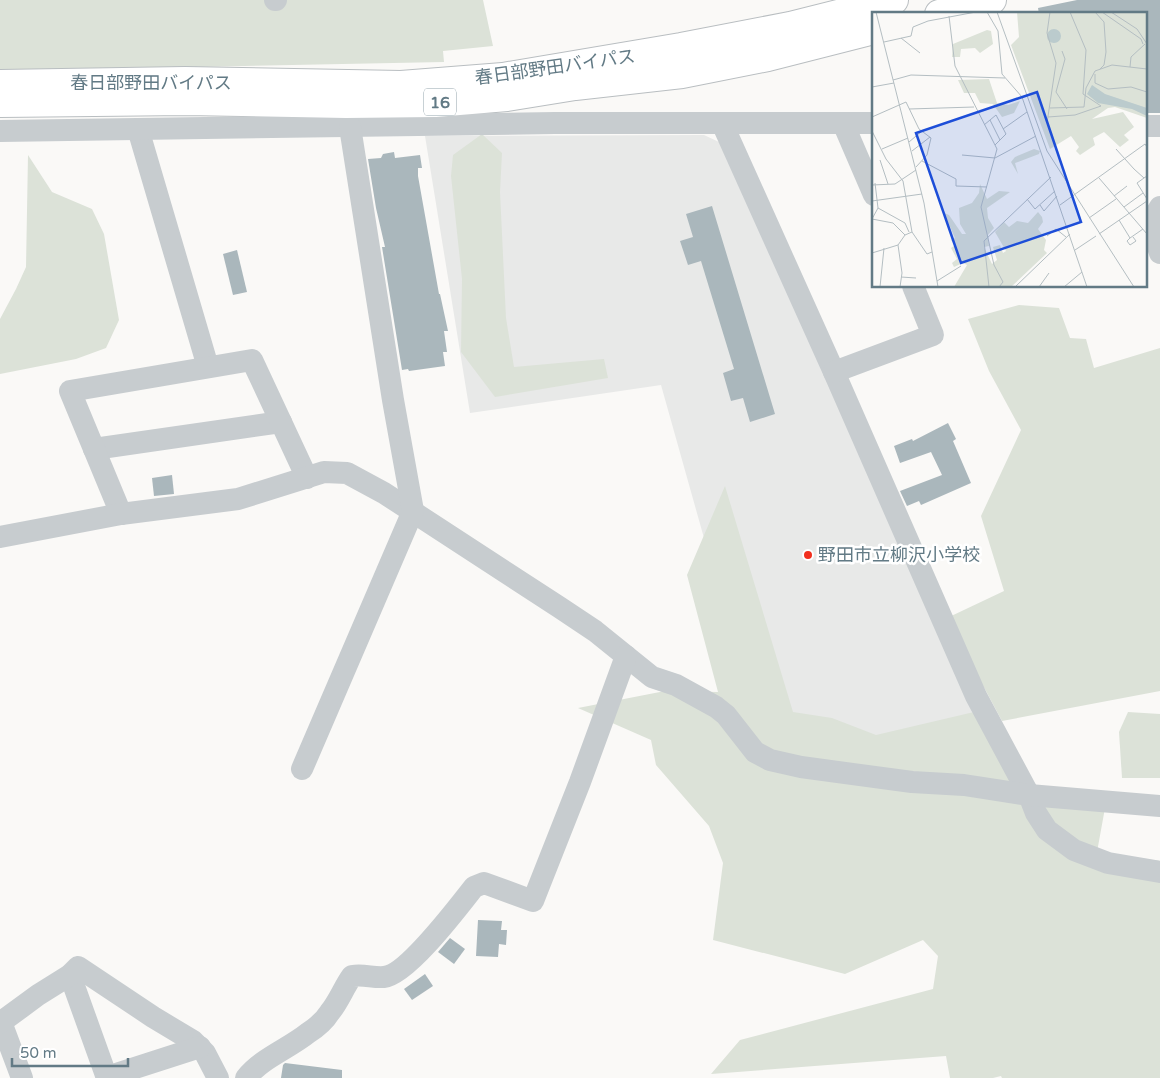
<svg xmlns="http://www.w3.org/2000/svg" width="1160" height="1078" font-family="'Varela Round','Noto Sans JP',sans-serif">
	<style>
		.built { fill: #e8e9e8 }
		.green { fill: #dce2d8 }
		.building { fill: #aab7bc }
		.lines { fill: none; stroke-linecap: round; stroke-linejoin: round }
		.highway-casing { stroke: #b9bec1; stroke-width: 30 }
		.minor { stroke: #c7cccf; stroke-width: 22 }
		.highway { stroke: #fff; stroke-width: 28 }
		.poi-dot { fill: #f22f1e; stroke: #fff; stroke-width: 2 }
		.labels { text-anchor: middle; stroke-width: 5; stroke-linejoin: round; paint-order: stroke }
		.shield { fill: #fff; stroke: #91a2aa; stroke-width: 1 }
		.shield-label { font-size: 16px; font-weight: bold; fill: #627a85 }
		.street-label { font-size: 18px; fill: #627a85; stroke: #fff }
		.poi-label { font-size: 18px; fill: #627a85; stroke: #fff; text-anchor: start }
		.inset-road { fill: none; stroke: #b4bec2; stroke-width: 1 }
		.view { fill: #1d4ed8; fill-opacity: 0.15; stroke: #1d4ed8; stroke-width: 2.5 }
		.inset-edge { fill: none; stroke: #627a85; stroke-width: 2.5 }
	</style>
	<rect width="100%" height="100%" fill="#faf9f7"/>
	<path class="built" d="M 704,135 L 719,142 L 1014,780 L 763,748 L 661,385 L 470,413 L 425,136 Z"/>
	<g class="green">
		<path d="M 0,0 L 483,0 L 493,46 L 443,51 L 444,62 L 0,71 Z"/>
		<path d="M 482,134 L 502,153 L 500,192 L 506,318 L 514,367 L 604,359 L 608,378 L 495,397 L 461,352 L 462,279 L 451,176 L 453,155 Z"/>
		<path d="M 28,155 L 52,192 L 92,209 L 104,234 L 119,320 L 106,348 L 76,359 L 0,374 L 0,319 L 16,289 L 26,267 Z"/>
		<path d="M 1019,305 L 1059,308 L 1070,338 L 1086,339 L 1094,368 L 1160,348 L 1160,691 L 1002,721 L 947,618 L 1004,591 L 981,516 L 1021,430 L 989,371 L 968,319 Z"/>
		<path d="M 725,486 L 793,712 L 832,718 L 876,735 L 974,712 L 1014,786 L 1105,808 L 1097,852 L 1160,861 L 1160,1078 L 1002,1078 L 1001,1076 L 993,1078 L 950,1078 L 946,1056 L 711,1074 L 740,1040 L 933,989 L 938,956 L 923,940 L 845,974 L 713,940 L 723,863 L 709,826 L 656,765 L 651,740 L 578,708 L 665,691 L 718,692 L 687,575 Z"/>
		<path d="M 1128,712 L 1160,714 L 1160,778 L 1122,778 L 1119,732 Z"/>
	</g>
	<g class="building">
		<path d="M 1077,0 L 1160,0 L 1160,113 L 1146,113 L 1146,14 L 1039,14 L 1038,8 Z"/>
		<path d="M 394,152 L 395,158 L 420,155 L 422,168 L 418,168 L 418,176 L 439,294 L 440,294 L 448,331 L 444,331 L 447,352 L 443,352 L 445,366 L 409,371 L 408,369 L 402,370 L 382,247 L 385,247 L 376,208 L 368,159 L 381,158 L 383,154 Z"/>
		<path d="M 712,206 L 775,414 L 750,422 L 743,398 L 731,401 L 723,373 L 734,369 L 701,261 L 688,265 L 680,241 L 693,237 L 686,214 Z"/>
		<path d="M 237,250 L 247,292 L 233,295 L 223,254 Z"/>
		<path d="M 948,423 L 956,439 L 953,441 L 971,483 L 921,505 L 919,501 L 907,506 L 900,491 L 942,475 L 931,452 L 900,463 L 894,446 L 912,439 L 913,441 Z"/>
		<path d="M 172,475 L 174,494 L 154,496 L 152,478 Z"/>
		<path d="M 478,920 L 502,921 L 501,930 L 507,930 L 506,945 L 499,944 L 498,957 L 476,956 Z"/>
		<path d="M 450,938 L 465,949 L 454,964 L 438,952 Z"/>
		<path d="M 425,974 L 433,986 L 412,1000 L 404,989 Z"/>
		<path d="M 285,1063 L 342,1070 L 342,1078 L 281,1078 L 283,1065 Z"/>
	</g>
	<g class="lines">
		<defs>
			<g id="highway">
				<path d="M 939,14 L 992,0"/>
				<path d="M 0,84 L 185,81 L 401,85 L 503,77 L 681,47 L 790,26 L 894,0"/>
				<path d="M 0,103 L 187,101 L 346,104 L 435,103 L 507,97 L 575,86 L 682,74 L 768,57 L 874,30"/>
			</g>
		</defs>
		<use href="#highway" class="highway-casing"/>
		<g class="minor">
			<path d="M 275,0 L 276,0"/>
			<path d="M 722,123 L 834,372 L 976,696 L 1029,795 L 1036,813 L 1047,830 L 1074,850 L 1108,863 L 1160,872"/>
			<path d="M 843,123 L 874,195"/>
			<path d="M 1146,126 L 1160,126"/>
			<path d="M 138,129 L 208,367"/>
			<path d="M 0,131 L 555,123 L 874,123"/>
			<path d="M 1160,207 L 1150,223 L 1160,253"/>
			<path d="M 834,372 L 933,335 L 913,286"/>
			<path d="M 94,449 L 281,422"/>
			<path d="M 121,514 L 70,391 L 252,360 L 307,478"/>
			<path d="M 0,537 L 121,514 L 238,499 L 324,472 L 347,473 L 384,493 L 559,607 L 595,631 L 652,677 L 676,685 L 716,707 L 726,715 L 755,752 L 770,760 L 801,767 L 912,782 L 964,785 L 1029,795 L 1160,806"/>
			<path d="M 302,769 L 413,511 L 393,400 L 350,127"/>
			<path d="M 70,975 L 107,1078"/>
			<path d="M 1,1022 L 22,1078"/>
			<path d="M 0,1023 L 38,995 L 70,975 L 78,967 L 153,1017 L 193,1041 L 205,1053 L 218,1078"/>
			<path d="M 107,1077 L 200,1047"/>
			<path d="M 246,1078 C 262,1058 288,1049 308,1033 C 316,1028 325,1020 330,1012 C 339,1001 344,987 352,976 C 364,974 373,978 384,977 C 407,975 459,906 474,887 L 484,883 L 533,901 L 580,782 L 626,656"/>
		</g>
		<use href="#highway" class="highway"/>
	</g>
	<circle class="poi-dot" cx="808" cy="555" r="5"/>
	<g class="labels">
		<rect class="shield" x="424" y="88.5" width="32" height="27" rx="4"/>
		<g class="shield-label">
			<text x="440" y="108">16</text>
		</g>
		<g class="street-label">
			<text transform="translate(555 67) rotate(-8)" y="6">春日部野田バイパス</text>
			<text x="151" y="89">春日部野田バイパス</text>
		</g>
		<g class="poi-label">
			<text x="818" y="561">野田市立柳沢小学校</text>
		</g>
	</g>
	<g transform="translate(872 12)">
		<rect width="275" height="275" fill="#faf9f7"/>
		<path d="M 145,0 L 275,0 L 275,106 L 243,95 L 236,96 L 220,107 L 251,100 L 262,115 L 252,123 L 257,128 L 248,135 L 232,120 L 221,126 L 223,133 L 208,143 L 204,139 L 207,135 L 199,124 L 178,137 L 139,33 L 147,25 ZM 115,18 L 119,19 L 121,32 L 108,41 L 103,36 L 89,37 L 88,45 L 80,45 L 81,32 ZM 117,67 L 125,91 L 136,93 L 148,89 L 142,101 L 130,105 L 121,92 L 108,91 L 103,81 L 92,81 L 86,68 ZM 162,137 L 168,139 L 167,142 L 143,151 L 146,162 L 139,150 L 143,145 ZM 108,172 L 115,187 L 127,179 L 138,180 L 115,196 L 116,206 L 122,216 L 116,223 L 117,234 L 112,235 L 120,252 L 125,248 L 121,235 L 128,233 L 131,241 L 134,239 L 123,220 L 132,210 L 137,215 L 145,209 L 156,211 L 166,200 L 170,205 L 171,210 L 166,217 L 174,228 L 172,238 L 175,241 L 139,275 L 82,275 L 95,253 L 91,251 L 82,255 L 80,251 L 85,247 L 79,236 L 83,233 L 79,228 L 83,226 L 72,201 L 77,203 L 90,222 L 94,222 L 88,212 L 87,196 L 100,191 L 107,181 Z" fill="#dce2d8"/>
		<path d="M175 24a7 7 0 1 1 14 0a7 7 0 1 1-14 0ZM 220,73 L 233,82 L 275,96 L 275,104 L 260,97 L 226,91 L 215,82 Z" fill="#bbcbcd"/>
		<path class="inset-road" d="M 4,0 L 52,191 L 66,275M 115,0 L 126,19 L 130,62 L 150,85 L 215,275M 125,0 L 175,139 L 262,275M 223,0 L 232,10 L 234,40 L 232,53 L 227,58M 230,0 L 269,27 L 271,32M 239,0 L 265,17 L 275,32M 77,4 L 83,54 L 125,137 L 109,195 L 122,253 L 131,270 L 127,275M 29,26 L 48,41M 12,30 L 39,24 L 41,15 L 56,9 L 104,0M 190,39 L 193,47 L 184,80 L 195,97M 258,55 L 259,45 L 273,32M 223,62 L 223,71 L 236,77 L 259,75 L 275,80M 21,68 L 39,63 L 133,66M 0,75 L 22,71M 178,96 L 212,95 L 214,76 L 223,59 L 240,53 L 275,57M 37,97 L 102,95M 0,105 L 34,90 L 47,117 L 59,126 L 55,143 L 44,155M 176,105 L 203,103 L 229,94 L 211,82 L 214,38 L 198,0M 118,108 L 128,128M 175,111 L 184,51 L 175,21 L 178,0M 112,113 L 124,103 L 134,122 L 123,133M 131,117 L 155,100M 0,119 L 14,147 L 31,169 L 40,220 L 55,242 L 60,240M 37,130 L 50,119M 10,137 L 36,126M 244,137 L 262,157 L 272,166 L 275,164M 40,139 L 58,125M 90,143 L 123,146 L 164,124M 8,148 L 16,172M 50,149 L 84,167 L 84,174 L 115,175M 227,166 L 275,222M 272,166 L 265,171 L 275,187M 0,173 L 23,172 L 44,158M 242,184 L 255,174M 155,187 L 163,197 L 183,179M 0,189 L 50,182M 168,193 L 172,199 L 185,184M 188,193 L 273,132 L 275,135M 252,195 L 271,181M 6,196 L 33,211 L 37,220M 217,206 L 244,187M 0,207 L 21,211 L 33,223M 0,207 L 6,196 L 3,171M 247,208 L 258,226 L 271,217M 227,222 L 275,189M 175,224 L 184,217 L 194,225M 258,226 L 255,229 L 258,233 L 264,229 L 261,225M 26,233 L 30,261 L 28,275M 203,238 L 224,224M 0,241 L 26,233 L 33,223 L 40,220M 29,265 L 44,266M 65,269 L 89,254M 8,275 L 12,236M 117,275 L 112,229 L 179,165M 143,275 L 198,222M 167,275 L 177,261M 192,275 L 210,260"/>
		<path class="view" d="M 165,80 L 209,210 L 89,251 L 44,121 Z"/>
		<rect width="275" height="275" class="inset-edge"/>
	</g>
	<path d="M12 1058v8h116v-8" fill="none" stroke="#627a85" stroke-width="2.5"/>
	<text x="20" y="1058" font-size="15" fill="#627a85" stroke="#ffffff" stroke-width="4" paint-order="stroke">50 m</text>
</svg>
